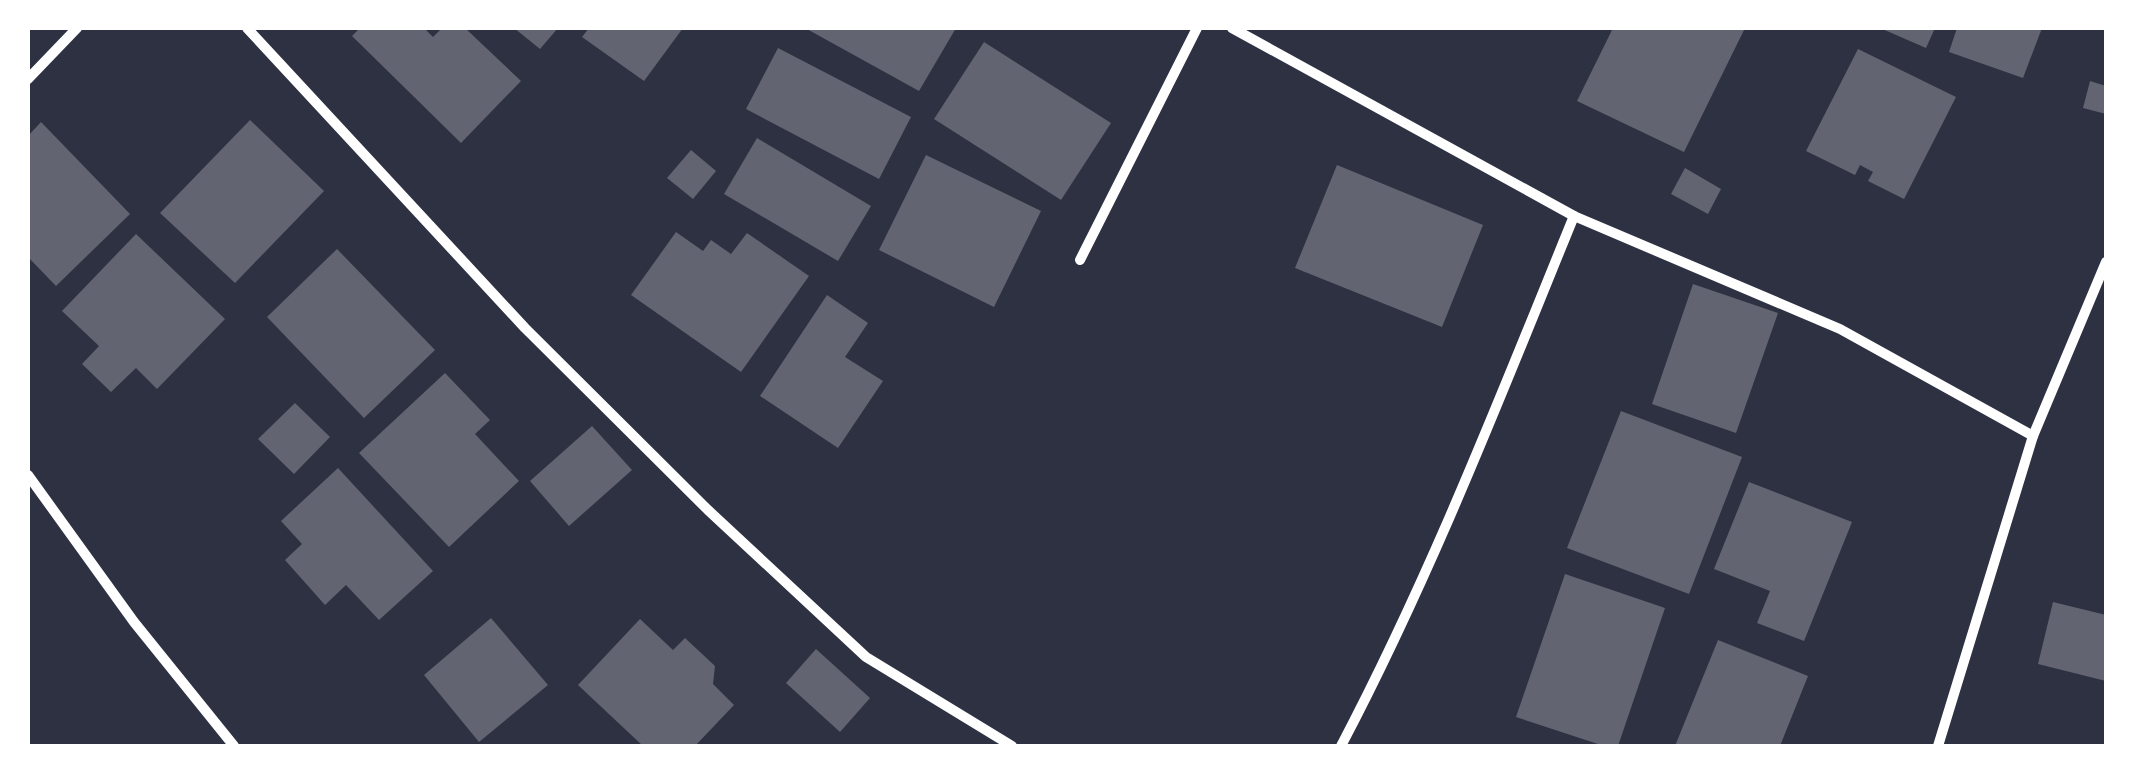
<svg xmlns="http://www.w3.org/2000/svg" width="2134" height="774" font-family="'PT Sans',sans-serif">
	<style>
		.building { fill: #626471 }
		.lines { fill: none; stroke-linecap: round; stroke-linejoin: round }
		.minor { stroke: #fff; stroke-width: 10 }
	</style>
	<rect width="100%" height="100%" fill="#2d3142"/>
	<g class="building">
		<path d="M 360,28 L 424,28 L 433,37 L 442,28 L 465,28 L 521,81 L 461,143 L 352,36 Z"/>
		<path d="M 514,28 L 558,28 L 540,49 Z"/>
		<path d="M 589,28 L 683,28 L 644,81 L 582,37 Z"/>
		<path d="M 805,28 L 956,28 L 919,91 Z"/>
		<path d="M 1613,28 L 1745,28 L 1684,152 L 1577,101 Z"/>
		<path d="M 1880,28 L 1935,28 L 1926,48 Z"/>
		<path d="M 1957,28 L 2042,28 L 2023,78 L 1949,52 Z"/>
		<path d="M 984,42 L 1111,123 L 1061,200 L 934,119 Z"/>
		<path d="M 778,48 L 911,117 L 879,179 L 746,109 Z"/>
		<path d="M 1858,49 L 1956,97 L 1904,199 L 1868,181 L 1873,172 L 1860,165 L 1855,175 L 1806,151 Z"/>
		<path d="M 2090,81 L 2106,86 L 2106,114 L 2083,108 Z"/>
		<path d="M 250,120 L 324,191 L 235,283 L 160,213 Z"/>
		<path d="M 41,122 L 130,214 L 56,286 L 28,257 L 28,136 Z"/>
		<path d="M 757,138 L 871,206 L 838,261 L 724,194 Z"/>
		<path d="M 691,150 L 716,171 L 693,199 L 667,178 Z"/>
		<path d="M 926,155 L 1041,211 L 994,307 L 879,250 Z"/>
		<path d="M 1337,165 L 1483,225 L 1442,327 L 1295,268 Z"/>
		<path d="M 1685,168 L 1721,189 L 1708,214 L 1671,194 Z"/>
		<path d="M 676,232 L 703,251 L 711,240 L 731,254 L 747,233 L 809,276 L 741,372 L 631,295 Z"/>
		<path d="M 136,234 L 225,319 L 157,389 L 136,368 L 111,392 L 82,364 L 99,346 L 62,311 Z"/>
		<path d="M 337,249 L 435,350 L 364,418 L 267,317 Z"/>
		<path d="M 1693,284 L 1778,313 L 1736,433 L 1652,404 Z"/>
		<path d="M 827,295 L 868,323 L 845,357 L 883,381 L 838,448 L 760,396 Z"/>
		<path d="M 445,373 L 490,420 L 475,434 L 519,481 L 449,547 L 359,453 Z"/>
		<path d="M 295,403 L 330,437 L 294,474 L 258,439 Z"/>
		<path d="M 1621,411 L 1742,457 L 1689,594 L 1567,548 Z"/>
		<path d="M 592,426 L 632,470 L 569,526 L 530,481 Z"/>
		<path d="M 338,468 L 433,571 L 379,620 L 346,585 L 325,605 L 285,560 L 302,544 L 281,521 Z"/>
		<path d="M 1749,482 L 1852,522 L 1804,641 L 1757,623 L 1770,591 L 1714,569 Z"/>
		<path d="M 1565,574 L 1665,608 L 1618,746 L 1604,746 L 1516,717 Z"/>
		<path d="M 2053,602 L 2106,615 L 2106,681 L 2038,664 Z"/>
		<path d="M 491,618 L 548,685 L 479,742 L 424,675 Z"/>
		<path d="M 640,619 L 673,650 L 685,638 L 715,666 L 713,684 L 734,705 L 695,746 L 643,746 L 578,685 Z"/>
		<path d="M 1718,640 L 1808,676 L 1780,746 L 1675,746 Z"/>
		<path d="M 816,649 L 870,698 L 840,732 L 786,683 Z"/>
	</g>
	<g class="lines">
		<g class="minor">
			<path d="M 247,28 L 525,328 L 708,510 L 866,657 L 1012,746"/>
			<path d="M 1232,28 L 1574,216 L 1840,329 L 2033,436"/>
			<path d="M 28,79 L 77,28"/>
			<path d="M 1080,260 L 1197,28"/>
			<path d="M 28,475 L 134,622 L 234,746"/>
			<path d="M 1341,746 C 1431,575 1501,395 1574,216"/>
			<path d="M 1938,746 L 2033,436 L 2106,262"/>
		</g>
	</g>
	<rect width="2134" height="774" fill="none" stroke="#ffffff" stroke-width="60"/>
</svg>
